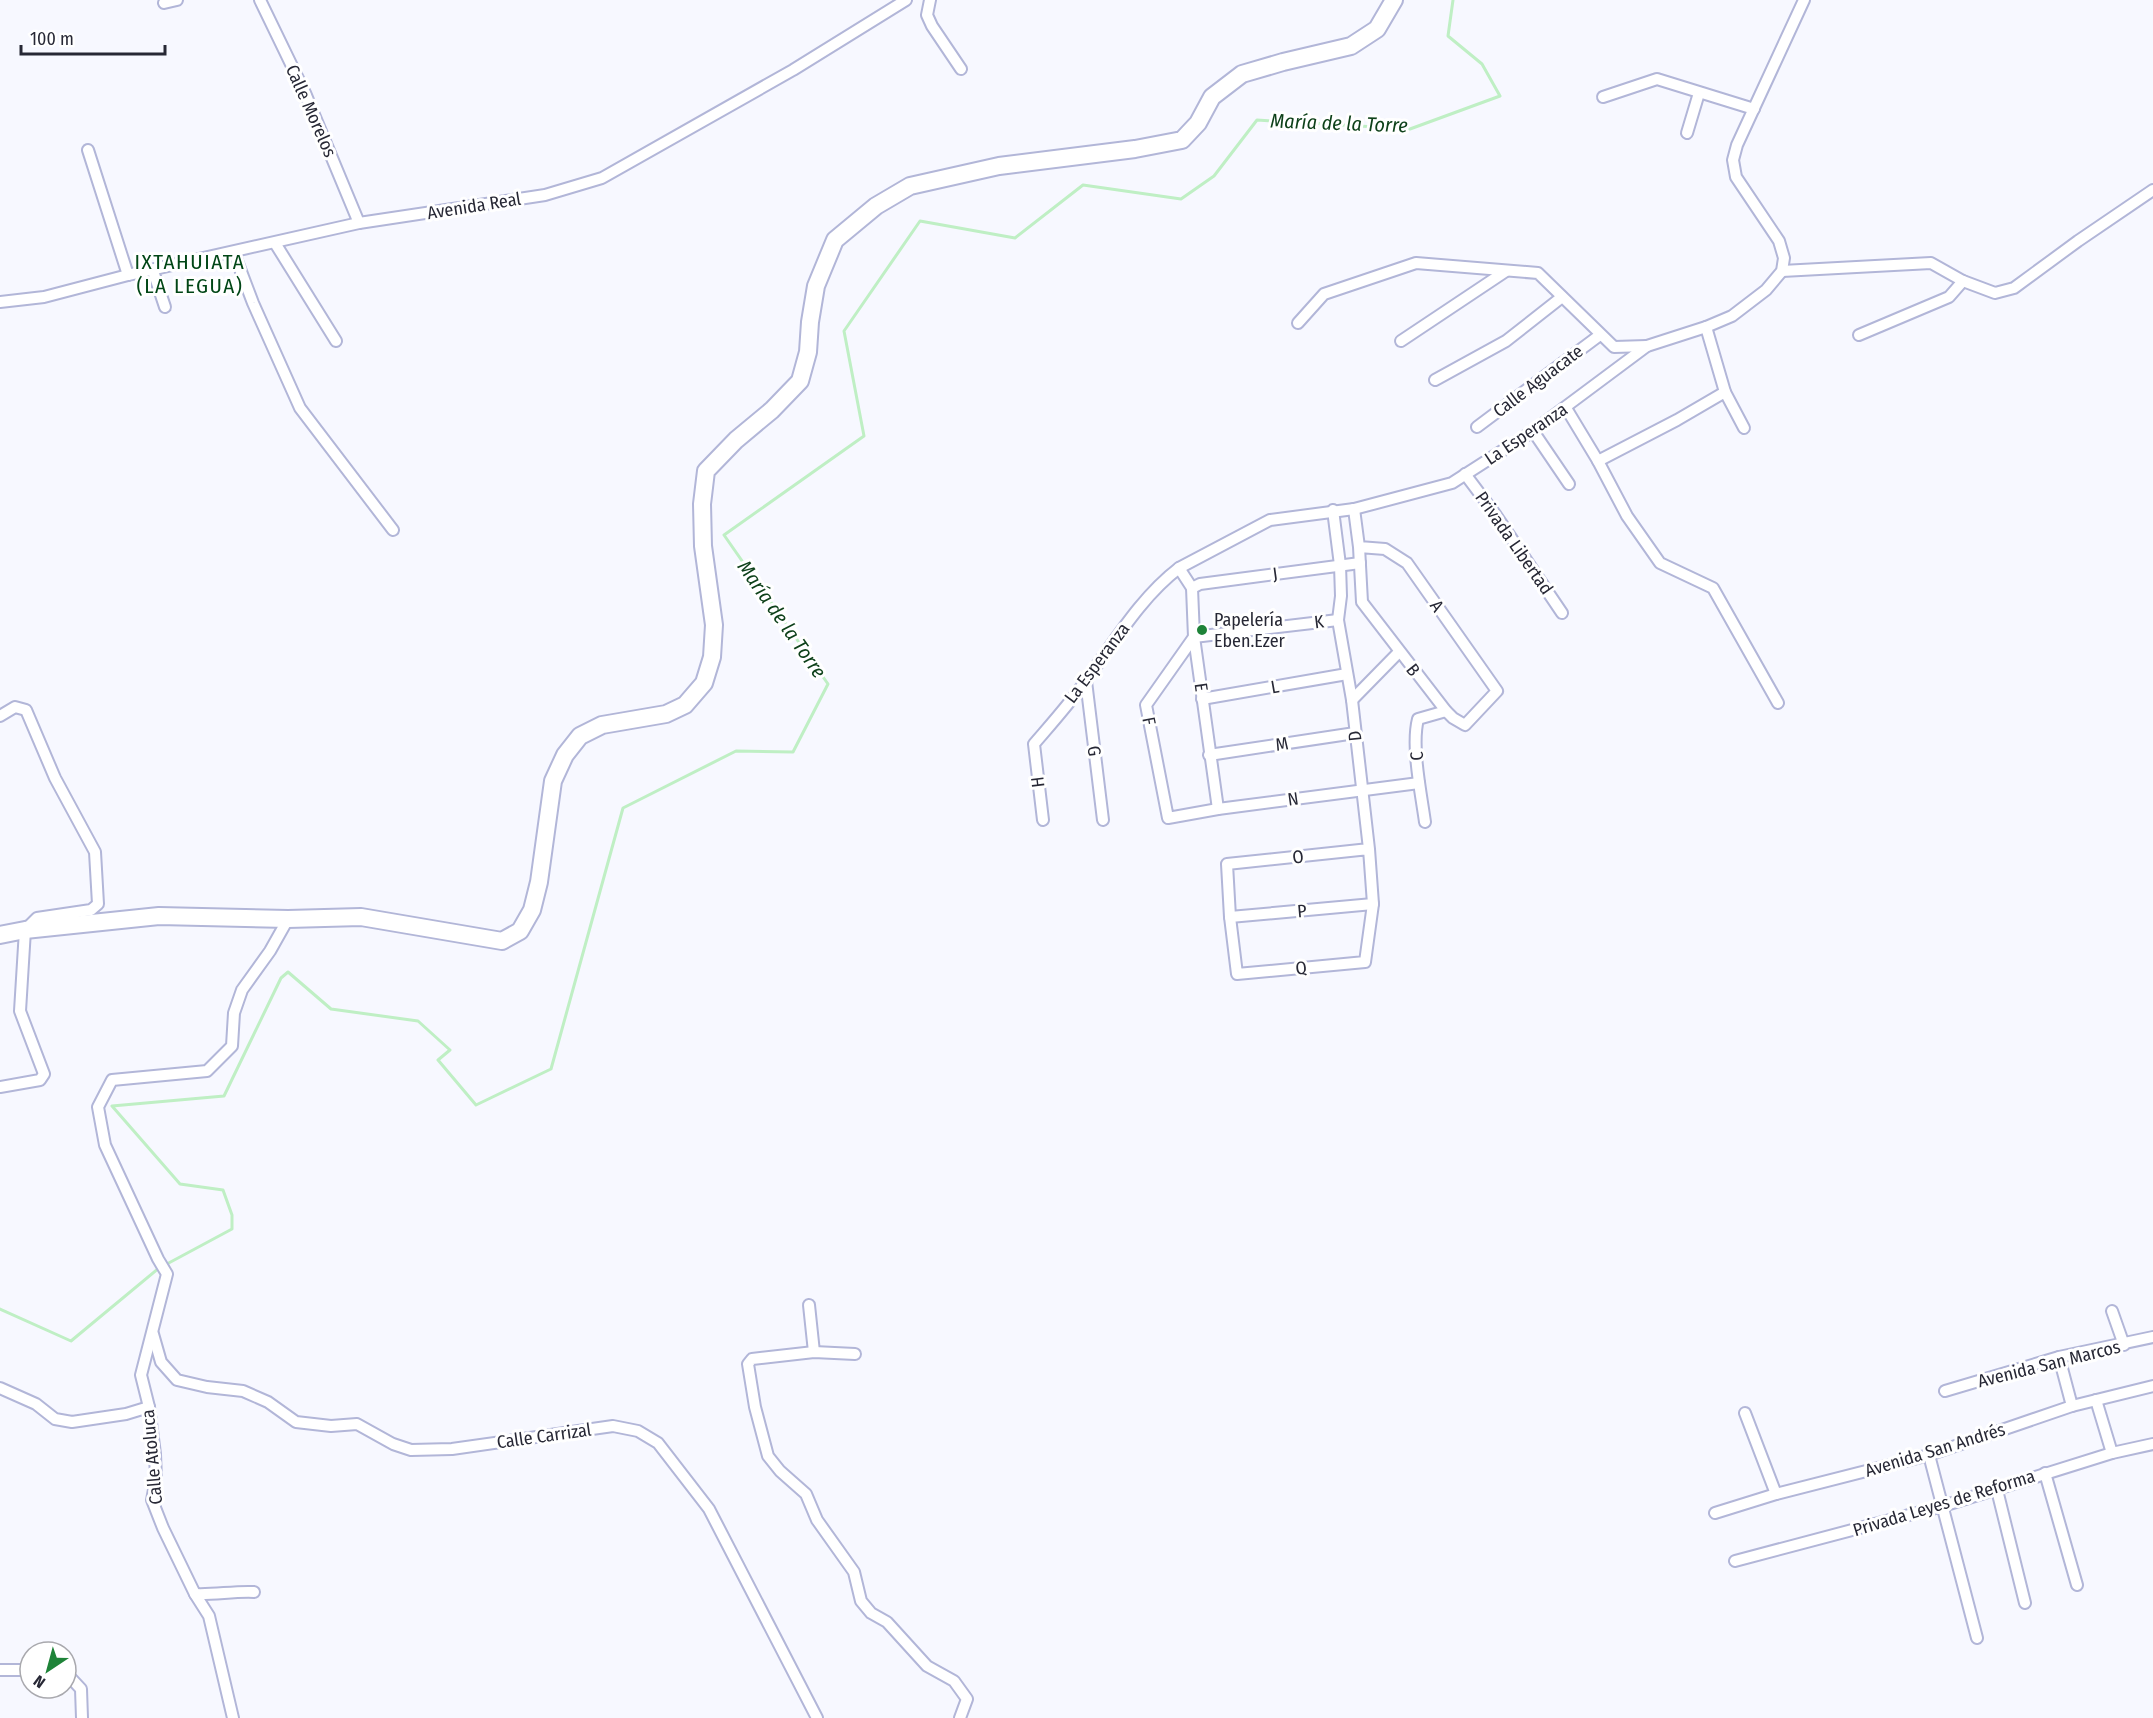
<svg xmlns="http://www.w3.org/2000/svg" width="2153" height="1718" font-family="'Fira Sans Condensed',sans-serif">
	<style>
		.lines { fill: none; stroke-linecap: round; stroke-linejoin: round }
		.stream { stroke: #bfefc4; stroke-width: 3 }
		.street-casing { stroke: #b2b6d8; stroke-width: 14 }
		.primary-casing { stroke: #b2b6d8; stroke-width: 20 }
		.street { stroke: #fff; stroke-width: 10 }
		.primary { stroke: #fff; stroke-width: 16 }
		.poi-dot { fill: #1e8338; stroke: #fff; stroke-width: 2 }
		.labels { text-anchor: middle; stroke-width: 6; stroke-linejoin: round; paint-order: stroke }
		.street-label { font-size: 18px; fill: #272835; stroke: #fff }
		.poi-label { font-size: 18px; fill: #272835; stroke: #fff; text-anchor: start }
		.water-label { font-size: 20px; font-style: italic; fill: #0e411a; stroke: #fff }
		.quarter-label { font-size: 21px; letter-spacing: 1.5px; fill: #014616; stroke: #fff }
	</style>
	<rect width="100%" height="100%" fill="#f7f8ff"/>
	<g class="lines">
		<g class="stream">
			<path d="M 165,1265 L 232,1229 L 232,1215 L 223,1190 L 180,1184 L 112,1106 L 224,1096 L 281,978 L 288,972 L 331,1009 L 418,1021 L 450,1050 L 438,1060 L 476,1105 L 551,1069 L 623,808 L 736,751 L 793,752 L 828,684 L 724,535 L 864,436 L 844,331 L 920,221 L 1015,238 L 1083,185 L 1181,199 L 1214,176 L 1257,120 L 1410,129 L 1500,96 L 1482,64 L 1448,36 L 1453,0"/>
			<path d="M 0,1309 L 71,1341 L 159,1268"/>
		</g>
		<defs>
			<g id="street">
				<path d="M 260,0 L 305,93 L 359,223"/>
				<path d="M 930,0 L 927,15 L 932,26 L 961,69"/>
				<path d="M 164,3 L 177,0"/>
				<path d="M 1603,97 L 1657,79 L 1754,109"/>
				<path d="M 1687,133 L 1699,93"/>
				<path d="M 88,150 L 128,275"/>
				<path d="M 275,243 L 336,341"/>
				<path d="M 234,253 L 253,303 L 300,408 L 393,530"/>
				<path d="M 153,271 L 165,307"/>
				<path d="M 1782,271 L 1931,263 L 1963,281 L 1995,293 L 2014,288 L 2078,241 L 2153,190"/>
				<path d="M 0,302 L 44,297 L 128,275 L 359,223 L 545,195 L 602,178 L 793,70 L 906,0"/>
				<path d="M 1298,323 L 1324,294 L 1416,263 L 1538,273 L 1614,347 L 1647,346"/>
				<path d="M 1706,327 L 1725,392 L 1744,428"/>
				<path d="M 1859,335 L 1949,297 L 1963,281"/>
				<path d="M 1401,341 L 1506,271"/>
				<path d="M 1435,380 L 1506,341 L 1562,297"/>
				<path d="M 1566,408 L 1598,461 L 1627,516 L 1660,563 L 1713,588 L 1778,703"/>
				<path d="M 1477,427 L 1600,335"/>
				<path d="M 1533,431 L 1569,484"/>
				<path d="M 1598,461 L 1677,420 L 1725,392"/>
				<path d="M 1465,474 L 1495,514 L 1562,613"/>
				<path d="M 1354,509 L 1359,547 L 1362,602 L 1446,711 L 1453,718 L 1465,725 L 1497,691 L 1407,563 L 1385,549 L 1359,547"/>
				<path d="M 1333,510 L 1340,565 L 1341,596 L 1338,620 L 1352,700 L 1369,849 L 1373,904 L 1365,962 L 1237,974 L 1230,917 L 1227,864 L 1369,849"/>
				<path d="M 1179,568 L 1192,588 L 1194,637 L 1218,809"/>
				<path d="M 1192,588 L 1200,584 L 1360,563"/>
				<path d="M 1338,620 L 1194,637 L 1146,705 L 1168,818 L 1218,809 L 1419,783"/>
				<path d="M 1086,681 L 1103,820"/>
				<path d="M 1202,699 L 1347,674"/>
				<path d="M 1352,700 L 1399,652"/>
				<path d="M 0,716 L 15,707 L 26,710 L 55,778 L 95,852 L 98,904 L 91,910 L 37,918 L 25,930 L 20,1011 L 44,1074 L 40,1080 L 0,1087"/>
				<path d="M 1209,755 L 1355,733"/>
				<path d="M 1043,820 L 1034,744 C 1052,723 1071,702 1087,679 C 1115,641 1141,597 1179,568 L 1270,520 L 1354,509 L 1452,483 L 1533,431 L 1647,346 L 1706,327 L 1732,316 L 1766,290 L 1782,271 L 1784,258 L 1779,241 L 1736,177 L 1733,160 L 1737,145 L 1804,0"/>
				<path d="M 1425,822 C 1421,793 1411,746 1418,719 L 1446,711"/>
				<path d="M 1230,917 L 1373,904"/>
				<path d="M 809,1305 L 814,1352"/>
				<path d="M 2112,1311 L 2124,1345"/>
				<path d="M 153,1334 L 161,1362 L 177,1380 L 207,1387 L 243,1391 L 268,1402 L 296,1422 L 331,1426 L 357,1424 L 393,1444 L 411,1450 L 452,1449 L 613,1426 L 638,1431 L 658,1443 L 709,1509 L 817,1718"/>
				<path d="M 855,1354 L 814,1352 L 752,1359 L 748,1364 L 755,1407 L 768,1456 L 780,1471 L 806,1494 L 817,1520 L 854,1572 L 861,1601 L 871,1613 L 887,1622 L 927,1666 L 954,1681 L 967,1699 L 960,1718"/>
				<path d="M 2059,1357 L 2072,1406"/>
				<path d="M 0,1388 L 36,1404 L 55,1419 L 72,1422 L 126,1414 L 149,1407"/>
				<path d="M 1945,1391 L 2059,1357 L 2153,1337"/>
				<path d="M 2096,1400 L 2112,1453"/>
				<path d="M 1745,1413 L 1776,1494"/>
				<path d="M 1929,1455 L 1977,1638"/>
				<path d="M 2045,1473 L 2077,1585"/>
				<path d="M 1997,1490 L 2025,1603"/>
				<path d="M 1715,1513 L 1776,1494 L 1929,1455 L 2072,1406 L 2153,1386"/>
				<path d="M 1735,1561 L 1943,1506 L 2112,1453 L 2153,1444"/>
				<path d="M 195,1594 C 214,1595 234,1591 254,1592"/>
				<path d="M 0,1670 L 30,1670"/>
				<path d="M 66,1673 L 81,1689 L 82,1718"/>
				<path d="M 233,1718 L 209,1616 L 195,1594 L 163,1528 L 152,1500 L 156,1479 L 155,1454 L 149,1407 L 141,1375 L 167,1274 L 158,1259 L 105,1145 L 98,1107 L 112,1080 L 207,1071 L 232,1046 L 234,1013 L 242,990 L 270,951 L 288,919"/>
			</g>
			<path id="primary" d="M 0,935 L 25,930 L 159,916 L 288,919 L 361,917 L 502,941 L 520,931 L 532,910 L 539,882 L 553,781 L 565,755 L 580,736 L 602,725 L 666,714 L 685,705 L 704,683 L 712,657 L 714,625 L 703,546 L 702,504 L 706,471 L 736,440 L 772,410 L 800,381 L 808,352 L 810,322 L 816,286 L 835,240 L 876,206 L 910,186 L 999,166 L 1135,149 L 1182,140 L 1198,123 L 1212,97 L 1242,74 L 1283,62 L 1351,46 L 1377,29 L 1394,0"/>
		</defs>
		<use href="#street" class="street-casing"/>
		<use href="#primary" class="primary-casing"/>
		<use href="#street" class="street"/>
		<use href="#primary" class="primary"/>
	</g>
	<circle class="poi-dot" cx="1202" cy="630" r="6"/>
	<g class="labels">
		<g class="street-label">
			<text transform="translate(311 111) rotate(66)" y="6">Calle Morelos</text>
			<text transform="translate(474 206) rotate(-9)" y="6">Avenida Real</text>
			<text transform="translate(1538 381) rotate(-37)" y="6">Calle Aguacate</text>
			<text transform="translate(1526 434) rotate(-34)" y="6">La Esperanza</text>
			<text transform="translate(1514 543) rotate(55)" y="6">Privada Libertad</text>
			<text transform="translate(1275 574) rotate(-8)" y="6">J</text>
			<text transform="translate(1437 606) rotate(55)" y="6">A</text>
			<text transform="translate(1319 622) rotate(-7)" y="6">K</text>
			<text transform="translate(1097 663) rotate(-53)" y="6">La Esperanza</text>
			<text transform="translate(1413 670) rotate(52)" y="6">B</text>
			<text transform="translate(1201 687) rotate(82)" y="6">E</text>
			<text transform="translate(1275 687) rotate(-10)" y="6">L</text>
			<text transform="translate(1149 721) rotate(79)" y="6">F</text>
			<text transform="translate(1355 736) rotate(-96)" y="6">D</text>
			<text transform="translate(1282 744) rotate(-9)" y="6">M</text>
			<text transform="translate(1094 751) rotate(83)" y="6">G</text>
			<text transform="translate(1417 756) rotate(-94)" y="6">C</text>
			<text transform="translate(1038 782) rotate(-97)" y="6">H</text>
			<text transform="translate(1293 799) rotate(-8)" y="6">N</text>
			<text transform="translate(1298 857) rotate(-6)" y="6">O</text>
			<text transform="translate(1302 911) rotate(-5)" y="6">P</text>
			<text transform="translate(1301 968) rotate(-5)" y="6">Q</text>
			<text transform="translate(2049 1364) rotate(-14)" y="6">Avenida San Marcos</text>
			<text transform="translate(544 1436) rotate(-8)" y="6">Calle Carrizal</text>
			<text transform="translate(1935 1450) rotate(-17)" y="6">Avenida San Andrés</text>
			<text transform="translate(152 1457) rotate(-95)" y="6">Calle Atoluca</text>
			<text transform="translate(1944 1503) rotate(-17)" y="6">Privada Leyes de Reforma</text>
		</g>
		<g class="poi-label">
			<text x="1214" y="626">Papelería<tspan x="1214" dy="21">Eben.Ezer</tspan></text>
		</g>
		<g class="water-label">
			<text transform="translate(1339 123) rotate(2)" y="7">María de la Torre</text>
			<text transform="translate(782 619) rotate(55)" y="7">María de la Torre</text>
		</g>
		<g class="quarter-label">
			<text x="190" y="269">IXTAHUIATA<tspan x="190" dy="24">(LA LEGUA)</tspan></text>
		</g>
	</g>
	<g transform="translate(48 1670) rotate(216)"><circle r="28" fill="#ffffff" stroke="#a9a9ae" stroke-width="1.5"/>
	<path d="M0-4.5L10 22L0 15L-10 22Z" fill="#1e8338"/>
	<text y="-9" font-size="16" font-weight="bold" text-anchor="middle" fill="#272835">N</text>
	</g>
	<path d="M21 45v9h144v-9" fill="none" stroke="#272835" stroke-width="3"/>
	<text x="30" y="45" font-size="18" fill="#272835" stroke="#ffffff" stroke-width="4.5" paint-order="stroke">100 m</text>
</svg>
